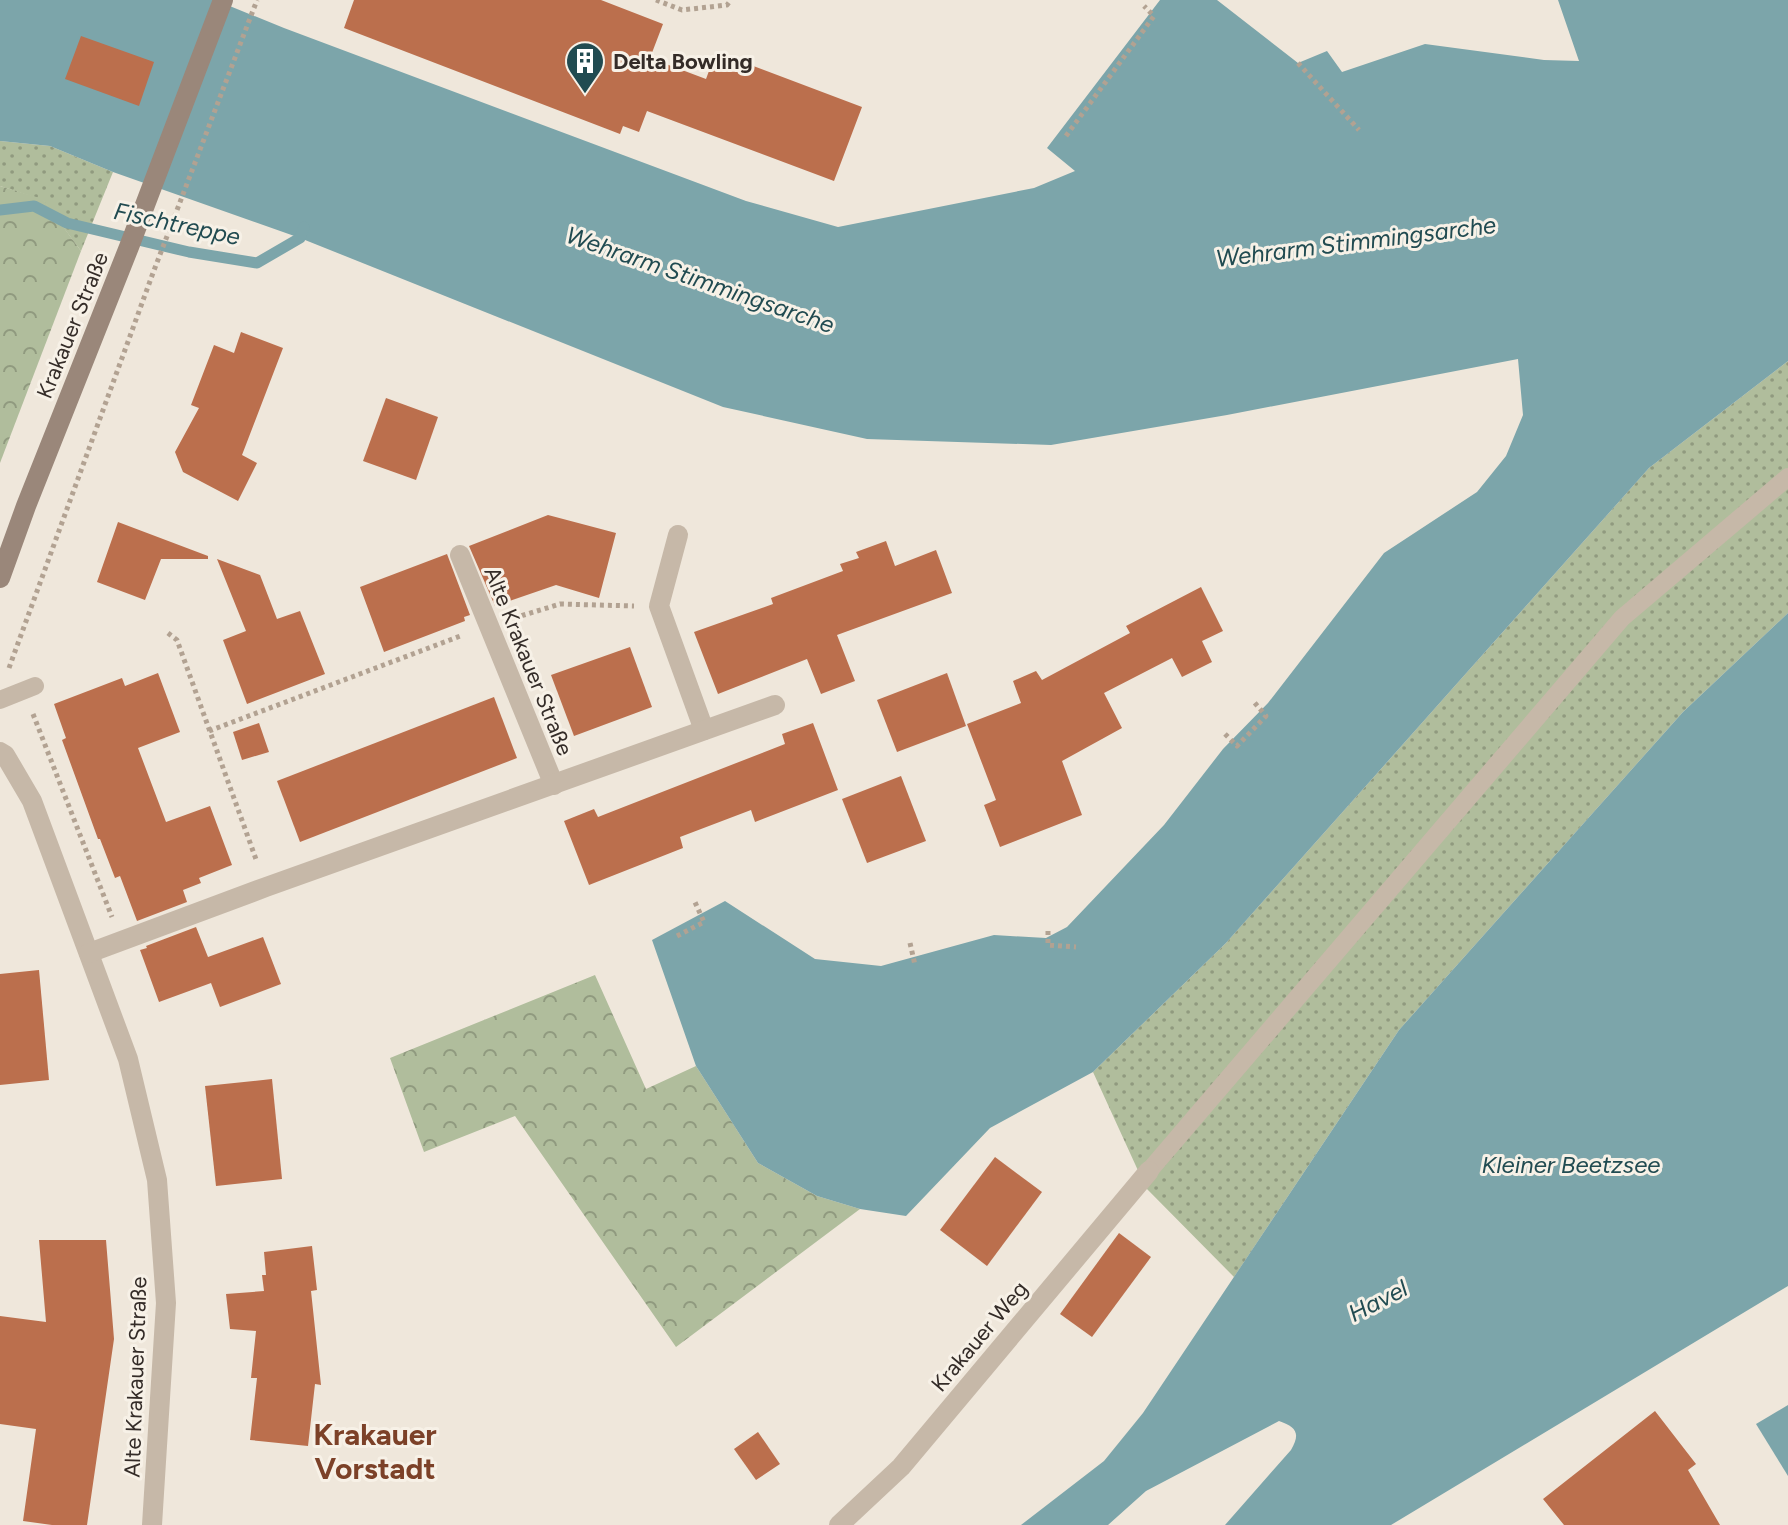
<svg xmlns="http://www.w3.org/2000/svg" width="1788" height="1525" font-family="Figtree,sans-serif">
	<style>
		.grass { fill: url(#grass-dots) }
		.forest { fill: url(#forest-crowns) }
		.water { fill: #7ca5aa }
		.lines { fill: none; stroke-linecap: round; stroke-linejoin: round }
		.stream { stroke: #7ca5aa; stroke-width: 11 }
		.building { fill: #bb6f4d }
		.path { stroke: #b2a292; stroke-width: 5; stroke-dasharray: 4 4; stroke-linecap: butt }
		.lane { stroke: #c6b8a8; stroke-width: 18 }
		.street { stroke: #c6b8a8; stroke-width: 20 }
		.secondary { stroke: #9a877a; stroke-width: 20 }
		.labels { text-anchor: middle; stroke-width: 6; stroke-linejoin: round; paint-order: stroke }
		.poi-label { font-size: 22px; font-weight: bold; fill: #342c28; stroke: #f7f1e7; text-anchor: start }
		.street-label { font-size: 22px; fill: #342c28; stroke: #f7f1e7 }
		.water-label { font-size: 24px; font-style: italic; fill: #214b51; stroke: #f7f1e7 }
		.district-label { font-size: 30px; font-weight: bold; fill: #7c4128; stroke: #f7f1e7 }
	</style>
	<defs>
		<pattern id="grass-dots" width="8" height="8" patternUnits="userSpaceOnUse" patternTransform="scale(2)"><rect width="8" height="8" fill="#b0bd9c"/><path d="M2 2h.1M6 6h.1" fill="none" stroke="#909a7f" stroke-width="1.8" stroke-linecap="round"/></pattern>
		<pattern id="forest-crowns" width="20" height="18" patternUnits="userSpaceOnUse" patternTransform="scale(2)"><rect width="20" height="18" fill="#b0bd9c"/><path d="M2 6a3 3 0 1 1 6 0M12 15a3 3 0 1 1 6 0" fill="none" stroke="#909a7f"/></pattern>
	</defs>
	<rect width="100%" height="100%" fill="#efe7db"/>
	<g class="grass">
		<path d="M 0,141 L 50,146 L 113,172 L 81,251 L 43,200 L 0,186 Z"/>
		<path d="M 1788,361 L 1788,613 L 1683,712 L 1399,1030 L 1234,1277 L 1146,1188 L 1093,1072 L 1226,943 L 1649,468 Z"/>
	</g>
	<g class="forest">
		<path d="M 0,186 L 43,199 L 81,251 L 0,463 Z"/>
		<path d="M 595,975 L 646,1089 L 696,1066 L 758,1163 L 817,1196 L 860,1209 L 676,1347 L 515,1116 L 424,1152 L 390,1058 Z"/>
	</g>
	<g class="water">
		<path d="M 0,0 L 215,0 L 284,28 L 746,201 L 838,227 L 1034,188 L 1075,171 L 1047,148 L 1160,0 L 1217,0 L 1298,63 L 1327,51 L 1342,72 L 1425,44 L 1544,60 L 1579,61 L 1558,0 L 1788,0 L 1788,361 L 1649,468 L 1226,943 L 1093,1072 L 990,1128 L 906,1216 L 860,1209 L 817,1196 L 758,1163 L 696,1066 L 652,940 L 725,901 L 815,959 L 881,966 L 994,935 L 1046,938 L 1067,927 L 1164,825 L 1223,749 L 1268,703 L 1384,553 L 1477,492 L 1506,456 L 1523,415 L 1518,359 L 1227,415 L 1051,445 L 867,439 L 723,407 L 300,238 L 113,172 L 50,146 L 0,141 Z"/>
		<path d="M 1788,613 L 1788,1286 L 1391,1525 L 1225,1525 L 1291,1450 C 1301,1433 1296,1427 1279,1421 L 1146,1491 L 1108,1525 L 1021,1525 L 1104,1461 L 1143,1413 L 1399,1030 L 1683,712 Z"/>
		<path d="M 1788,1405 L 1788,1476 L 1756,1424 Z"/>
	</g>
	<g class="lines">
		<path class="stream" d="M 0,210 L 34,206 L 67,223 L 189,252 L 257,263 L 300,238 L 304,227"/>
	</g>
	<g class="building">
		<path d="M 354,0 L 601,0 L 663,24 L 650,58 L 706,79 L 716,52 L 862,107 L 834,181 L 647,111 L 639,132 L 623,126 L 620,134 L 344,28 Z"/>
		<path d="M 81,36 L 154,62 L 139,106 L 65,79 Z"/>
		<path d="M 241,332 L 283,348 L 242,455 L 257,463 L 238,501 L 183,472 L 175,452 L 199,408 L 191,405 L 214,345 L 234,353 Z"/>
		<path d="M 386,398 L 438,417 L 416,480 L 363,461 Z"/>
		<path d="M 548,515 L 616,533 L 599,598 L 556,585 L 495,606 L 469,546 Z"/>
		<path d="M 118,522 L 208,556 L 208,559 L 161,559 L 145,600 L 97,582 Z"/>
		<path d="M 886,541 L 895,566 L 936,550 L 952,593 L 837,635 L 855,681 L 821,694 L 807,659 L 718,694 L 694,632 L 773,604 L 771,598 L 843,571 L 840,564 L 859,558 L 856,552 Z"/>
		<path d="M 447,554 L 470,615 L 464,617 L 465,621 L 384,652 L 360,587 Z"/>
		<path d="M 217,559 L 260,575 L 277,619 L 300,611 L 325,674 L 247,704 L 223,640 L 246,631 Z"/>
		<path d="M 1201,587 L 1223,631 L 1202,641 L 1212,662 L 1182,677 L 1172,658 L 1104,693 L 1122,728 L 1062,761 L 1082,815 L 1000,847 L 984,805 L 996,800 L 967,724 L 1021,703 L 1013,681 L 1036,671 L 1042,680 L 1130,633 L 1126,626 Z"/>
		<path d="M 630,647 L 652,707 L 574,736 L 551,675 Z"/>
		<path d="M 158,673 L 180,732 L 138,748 L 166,822 L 210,806 L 232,865 L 199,878 L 201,883 L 183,890 L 187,902 L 137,921 L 120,876 L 115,878 L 100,839 L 98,839 L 62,740 L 66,738 L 54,704 L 122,678 L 125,686 Z"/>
		<path d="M 947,673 L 966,726 L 897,752 L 877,700 Z"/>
		<path d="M 494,697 L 517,758 L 300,842 L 277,781 Z"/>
		<path d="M 259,723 L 269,752 L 242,760 L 233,732 Z"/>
		<path d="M 813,723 L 838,790 L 755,822 L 751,810 L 680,837 L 683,848 L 589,885 L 564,821 L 594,809 L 598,817 L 662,792 L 785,744 L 782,734 Z"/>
		<path d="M 901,776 L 926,841 L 867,863 L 842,799 Z"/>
		<path d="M 196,927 L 208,957 L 263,937 L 281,984 L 220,1007 L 211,983 L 159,1002 L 140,950 L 147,948 L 146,946 Z"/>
		<path d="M 39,970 L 49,1080 L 0,1085 L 0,974 Z"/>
		<path d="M 272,1079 L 282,1179 L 216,1186 L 205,1086 Z"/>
		<path d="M 995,1157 L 1042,1192 L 987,1266 L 940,1230 Z"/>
		<path d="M 1119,1233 L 1151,1257 L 1092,1337 L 1060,1314 Z"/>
		<path d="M 39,1240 L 106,1240 L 114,1339 L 87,1525 L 52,1525 L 23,1521 L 36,1429 L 0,1424 L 0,1316 L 46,1322 Z"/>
		<path d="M 312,1246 L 317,1290 L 311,1291 L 321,1385 L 315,1384 L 308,1446 L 250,1440 L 257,1378 L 251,1378 L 256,1331 L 230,1329 L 226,1294 L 264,1291 L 262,1275 L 266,1275 L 264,1252 Z"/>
		<path d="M 1655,1411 L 1696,1464 L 1688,1470 L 1720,1525 L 1564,1525 L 1543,1499 Z"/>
		<path d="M 758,1432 L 780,1464 L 756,1480 L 734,1449 Z"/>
	</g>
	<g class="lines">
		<g class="path">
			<path d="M 656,0 L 682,10 L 727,5 L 731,0"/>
			<path d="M 1298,63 L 1359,130"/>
			<path d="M 1066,136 L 1154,16 L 1144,6"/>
			<path d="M 514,618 L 560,604 L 634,606"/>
			<path d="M 168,633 L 177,640 L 257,862"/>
			<path d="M 9,668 L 153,273 L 257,0"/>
			<path d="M 33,714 L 112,917"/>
			<path d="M 209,731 L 463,635"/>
			<path d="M 1225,734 L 1237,746 L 1266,716 L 1254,702"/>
			<path d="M 1048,931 L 1048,945 L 1076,947"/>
			<path d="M 677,936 L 704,922 L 694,900"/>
			<path d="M 910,943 L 915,965"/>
		</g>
		<g class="lane">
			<path d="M 0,700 L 35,686"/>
			<path d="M 1149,1171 L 1622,618 L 1788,477"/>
		</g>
		<g class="street">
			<path d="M 678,535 L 659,606 L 704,730"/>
			<path d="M 460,555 L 554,785"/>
			<path d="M 0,752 L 5,755 L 32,801 L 128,1059 L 157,1180 L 166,1303 L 152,1525"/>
			<path d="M 89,953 L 266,887 L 775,705"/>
			<path d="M 839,1525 L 901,1467 L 1149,1171"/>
		</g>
		<path class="secondary" d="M 0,578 L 26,506 L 129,247 L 223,0"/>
	</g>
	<defs>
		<symbol id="building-pin" viewBox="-11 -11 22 30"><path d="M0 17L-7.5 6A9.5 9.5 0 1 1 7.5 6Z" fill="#214b51" stroke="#f7f1e7"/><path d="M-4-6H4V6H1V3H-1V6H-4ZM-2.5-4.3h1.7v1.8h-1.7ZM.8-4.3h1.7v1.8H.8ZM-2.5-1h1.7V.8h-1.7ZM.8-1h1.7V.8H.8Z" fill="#fff"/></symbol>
	</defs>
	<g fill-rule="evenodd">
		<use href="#building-pin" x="563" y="39" width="44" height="60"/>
	</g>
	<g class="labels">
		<g class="poi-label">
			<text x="613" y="69">Delta Bowling</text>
		</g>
		<g class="street-label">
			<text transform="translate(72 325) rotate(-68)" y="8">Krakauer Straße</text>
			<text transform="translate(529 661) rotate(68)" y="8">Alte Krakauer Straße</text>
			<text transform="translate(979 1336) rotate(-50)" y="8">Krakauer Weg</text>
			<text transform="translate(135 1377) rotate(-88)" y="8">Alte Krakauer Straße</text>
		</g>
		<g class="water-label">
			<text transform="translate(177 224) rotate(12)" y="8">Fischtreppe</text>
			<text transform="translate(1356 242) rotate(-7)" y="8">Wehrarm Stimmingsarche</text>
			<text transform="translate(700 280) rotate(19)" y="8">Wehrarm Stimmingsarche</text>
			<text x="1571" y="1173">Kleiner Beetzsee</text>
			<text transform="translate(1378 1301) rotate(-27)" y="8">Havel</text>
		</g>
		<g class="district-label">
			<text x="375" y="1445">Krakauer<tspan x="375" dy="34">Vorstadt</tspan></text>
		</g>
	</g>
</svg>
